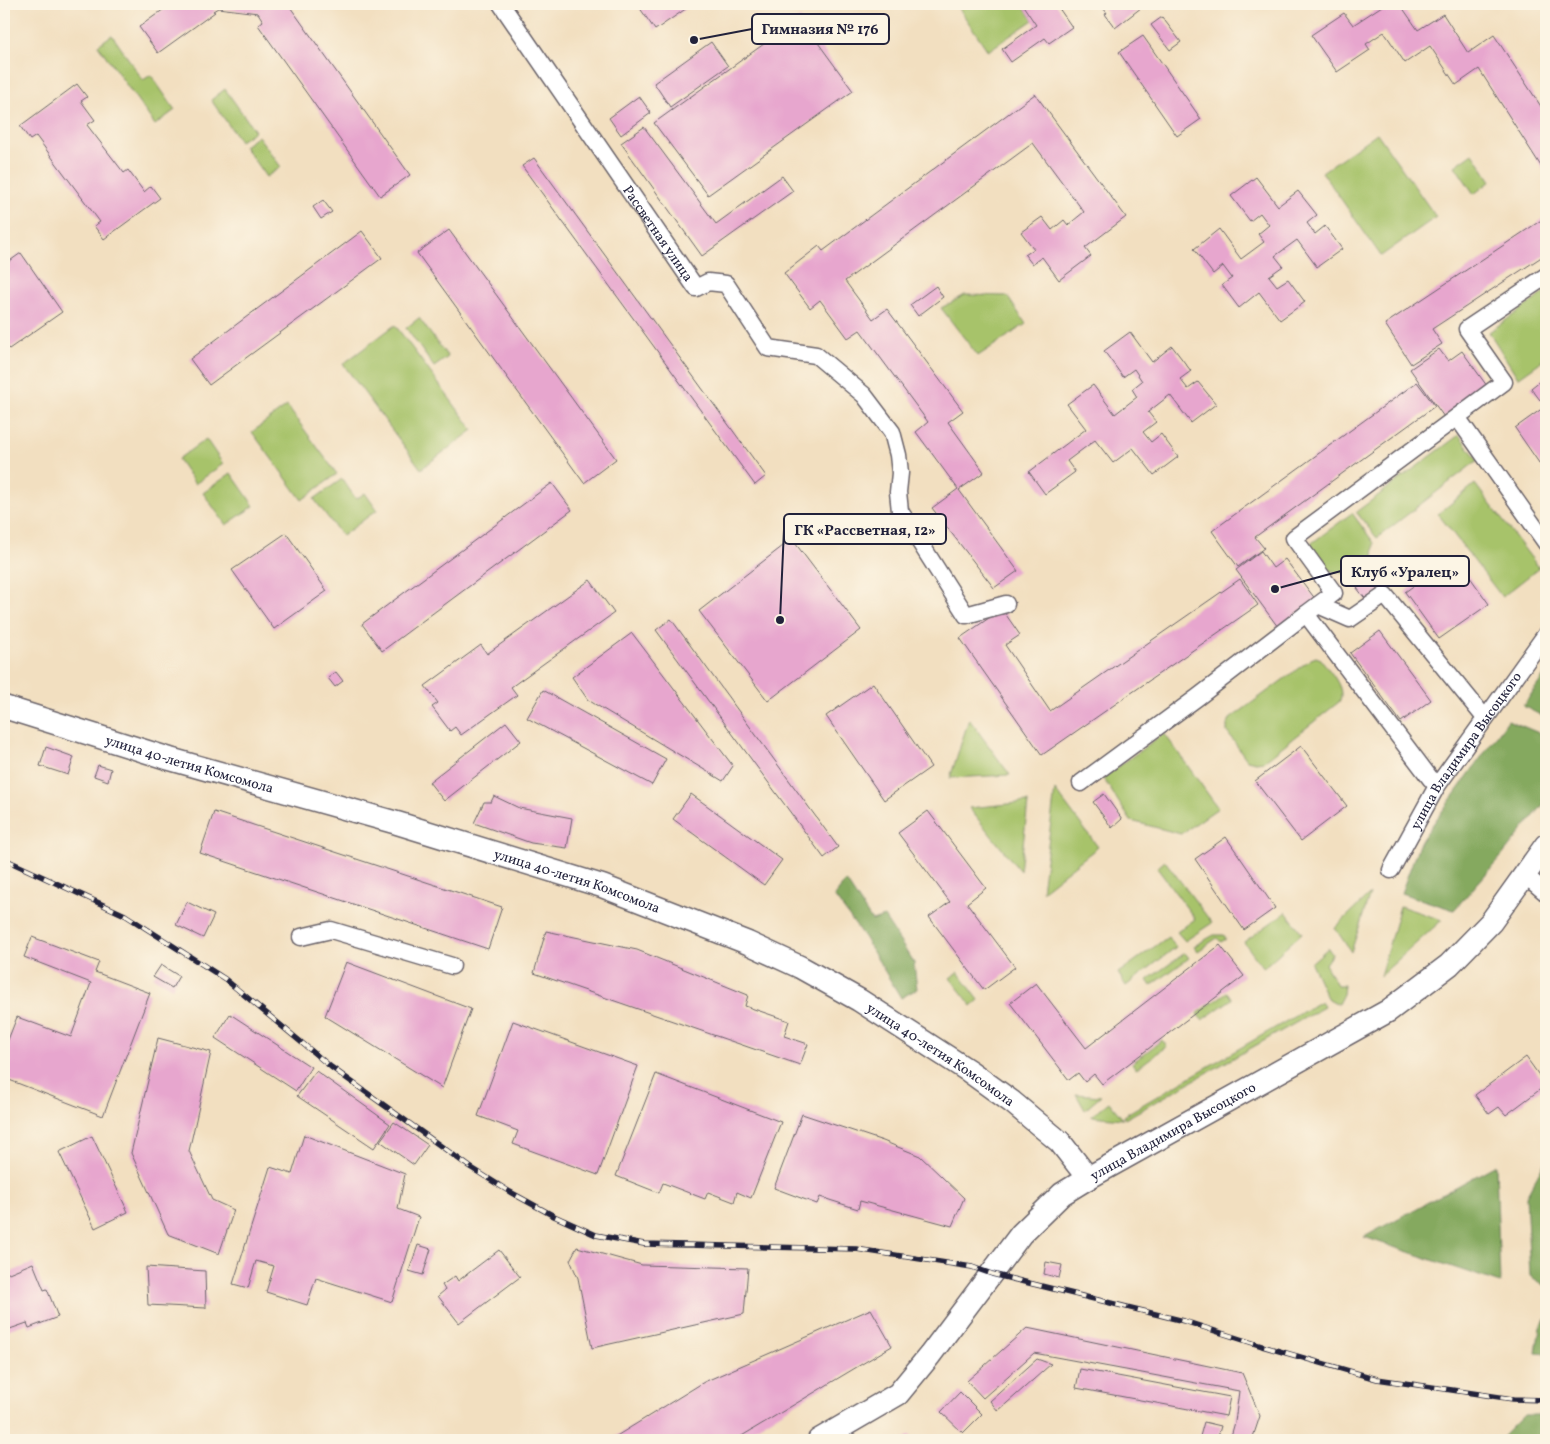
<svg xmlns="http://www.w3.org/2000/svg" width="1550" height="1444" font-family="Vollkorn,serif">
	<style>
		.green { fill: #a7c36a; stroke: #647252 }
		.forest { fill: #85a95e; stroke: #54664c }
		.building { fill: #e7a6ce }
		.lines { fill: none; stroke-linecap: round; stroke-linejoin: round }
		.street-casing { stroke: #6b646a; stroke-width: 19 }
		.secondary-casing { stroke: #6b646a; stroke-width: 25 }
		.street { stroke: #fff; stroke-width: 16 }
		.secondary { stroke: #fff; stroke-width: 22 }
		.rail-casing { stroke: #22223b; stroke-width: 5.5 }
		.rail { stroke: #fcf5e5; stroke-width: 4; stroke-dasharray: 11; stroke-linecap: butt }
		.labels { text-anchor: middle; stroke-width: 4; stroke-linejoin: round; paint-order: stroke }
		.street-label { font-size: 14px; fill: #22223b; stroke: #fcf5e5 }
		.leader { fill: none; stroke: #22223b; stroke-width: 2 }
		.callout-dot { fill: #22223b; stroke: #fcf5e5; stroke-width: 2 }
		.callout { fill: #fcf5e5; stroke: #22223b; stroke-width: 2 }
		.callout-label { font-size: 15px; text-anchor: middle; font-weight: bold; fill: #22223b }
	</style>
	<rect width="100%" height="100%" fill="#fcf5e5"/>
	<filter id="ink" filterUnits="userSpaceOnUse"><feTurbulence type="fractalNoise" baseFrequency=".02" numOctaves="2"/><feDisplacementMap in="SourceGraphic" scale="10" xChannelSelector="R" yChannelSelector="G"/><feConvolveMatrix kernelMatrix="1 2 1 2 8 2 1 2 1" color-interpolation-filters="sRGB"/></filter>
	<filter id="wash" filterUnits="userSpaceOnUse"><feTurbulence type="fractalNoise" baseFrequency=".0096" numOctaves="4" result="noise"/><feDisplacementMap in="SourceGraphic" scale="20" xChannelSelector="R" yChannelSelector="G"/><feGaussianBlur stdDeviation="1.12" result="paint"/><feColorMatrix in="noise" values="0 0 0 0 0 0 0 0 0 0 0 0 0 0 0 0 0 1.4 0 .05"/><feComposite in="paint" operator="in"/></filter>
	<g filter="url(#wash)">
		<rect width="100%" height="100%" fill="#f2dfc0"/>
		<g class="green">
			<path d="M 956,4 L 1022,4 L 1033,20 L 988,51 Z"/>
			<path d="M 112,35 L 143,80 L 151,75 L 175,110 L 155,125 L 98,45 Z"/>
			<path d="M 225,89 L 255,131 L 240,141 L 211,100 Z"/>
			<path d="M 1377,133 L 1436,217 L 1381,256 L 1322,172 Z"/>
			<path d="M 258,136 L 281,167 L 266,177 L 244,146 Z"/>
			<path d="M 1473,153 L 1491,181 L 1474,194 L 1455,166 Z"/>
			<path d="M 1546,292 L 1546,358 L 1518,378 L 1489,332 Z"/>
			<path d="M 965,295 L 1007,296 L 1026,324 L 978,356 L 941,308 Z"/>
			<path d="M 419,318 L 448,357 L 434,367 L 406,328 Z"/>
			<path d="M 395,325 L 473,430 L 421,469 L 343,364 Z"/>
			<path d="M 287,406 L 337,474 L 302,500 L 252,432 Z"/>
			<path d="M 1459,435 L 1478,460 L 1377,538 L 1356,512 Z"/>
			<path d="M 206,439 L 223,464 L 195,484 L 178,459 Z"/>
			<path d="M 231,473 L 254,506 L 226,525 L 203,493 Z"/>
			<path d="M 342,479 L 356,499 L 365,493 L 377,510 L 342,536 L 314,499 Z"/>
			<path d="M 1475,484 L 1539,568 L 1502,597 L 1438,514 Z"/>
			<path d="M 1352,513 L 1374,543 L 1373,558 L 1353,575 L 1322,569 L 1305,548 Z"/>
			<path d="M 1316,657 L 1321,659 C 1329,671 1347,688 1339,702 L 1264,761 L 1256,762 L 1247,760 L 1227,732 L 1227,725 L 1230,719 L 1311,659 Z"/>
			<path d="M 969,719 L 1010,775 L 950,778 Z"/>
			<path d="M 1164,733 L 1218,808 L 1181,834 L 1131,821 L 1103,778 Z"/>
			<path d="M 1055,790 L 1098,847 L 1042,891 Z"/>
			<path d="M 1028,802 L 1028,803 L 1020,871 L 969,808 Z"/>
			<path d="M 1165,861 L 1212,923 L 1185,941 L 1177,932 L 1195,919 L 1157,868 Z"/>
			<path d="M 1370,894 L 1351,952 L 1335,928 Z"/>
			<path d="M 1400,906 L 1442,920 L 1380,976 Z"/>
			<path d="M 1286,912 L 1302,933 L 1263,968 L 1244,942 Z"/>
			<path d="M 1214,935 L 1224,935 L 1226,939 L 1221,942 L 1217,938 L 1198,951 L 1194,946 Z"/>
			<path d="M 1168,937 L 1176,947 L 1126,986 L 1118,973 Z"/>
			<path d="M 1328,948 L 1332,954 L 1325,964 L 1337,985 L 1344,985 L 1343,994 L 1338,1004 L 1327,998 L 1311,963 Z"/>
			<path d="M 1185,953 L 1189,958 L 1151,986 L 1147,980 Z"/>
			<path d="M 958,972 L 979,1000 L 972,1006 L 950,978 Z"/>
			<path d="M 1227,992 L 1232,999 L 1202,1020 L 1197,1014 Z"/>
			<path d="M 1321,1001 L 1324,1007 L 1125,1119 L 1123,1116 Z"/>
			<path d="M 1162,1040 L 1167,1046 L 1136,1069 L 1132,1063 Z"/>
			<path d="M 1076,1094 L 1101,1096 L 1085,1110 Z"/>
			<path d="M 1109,1102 L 1123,1119 L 1091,1116 Z"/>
		</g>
		<g class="forest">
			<path d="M 1546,673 L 1546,718 L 1523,706 Z"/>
			<path d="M 1508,720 L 1546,736 L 1546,801 L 1501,857 L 1454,910 L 1401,893 L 1420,842 Z"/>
			<path d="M 846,881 L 872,921 L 884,917 L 914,963 L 917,989 L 901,998 L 864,937 L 834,896 Z"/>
			<path d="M 1544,1163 L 1546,1166 L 1546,1286 L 1530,1276 L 1526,1196 Z"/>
			<path d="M 1496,1165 L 1500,1283 L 1364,1237 Z"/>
			<path d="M 1546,1319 L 1546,1354 L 1536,1353 L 1540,1327 Z"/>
			<path d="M 1524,1415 L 1546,1415 L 1546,1440 L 1499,1440 Z"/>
		</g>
		<g id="blocks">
			<g class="building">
				<path d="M 171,4 L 288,4 L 410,175 L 380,196 L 258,25 L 263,21 L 258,13 L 218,8 L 213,11 L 215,12 L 158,53 L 139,27 Z"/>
				<path d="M 637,4 L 684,4 L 687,8 L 655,30 Z"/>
				<path d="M 1022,4 L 1056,4 L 1072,27 L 1049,43 L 1045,38 L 1011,62 L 1002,49 L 1036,25 Z"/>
				<path d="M 1100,4 L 1146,4 L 1115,28 L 1105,14 L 1107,13 Z"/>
				<path d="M 1385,4 L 1400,4 L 1418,30 L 1443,14 L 1468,53 L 1494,35 L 1546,114 L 1546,174 L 1479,69 L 1456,85 L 1430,46 L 1405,63 L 1384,32 L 1366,44 L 1370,50 L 1337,72 L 1311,35 L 1344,13 L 1353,25 Z"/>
				<path d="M 1162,17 L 1181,42 L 1170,50 L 1151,25 Z"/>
				<path d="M 800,18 L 853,91 L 708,195 L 654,123 Z"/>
				<path d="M 1143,36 L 1201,119 L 1177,136 L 1119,52 Z"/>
				<path d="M 711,42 L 728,66 L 670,107 L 654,83 Z"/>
				<path d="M 77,84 L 87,97 L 81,101 L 95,120 L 87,125 L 124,173 L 128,170 L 144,192 L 151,186 L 160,198 L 104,239 L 94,226 L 100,222 L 36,136 L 30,140 L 20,126 Z"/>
				<path d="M 1035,94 L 1126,217 L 1085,248 L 1091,256 L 1059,280 L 1042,257 L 1032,264 L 1025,255 L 1034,249 L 1021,232 L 1042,217 L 1052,230 L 1064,220 L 1068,225 L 1084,212 L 1033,143 L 845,281 L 873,319 L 887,309 L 963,411 L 948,422 L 984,472 L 959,490 L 1018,571 L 994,588 L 932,508 L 958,489 L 916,432 L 928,422 L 860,330 L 848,338 L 820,300 L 810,308 L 784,273 L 819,246 L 823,251 Z"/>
				<path d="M 639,96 L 651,113 L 621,135 L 609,118 Z"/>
				<path d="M 644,127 L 716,224 L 782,176 L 793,191 L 702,256 L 621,143 Z"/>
				<path d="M 534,158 L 766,476 L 755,485 L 522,166 Z"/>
				<path d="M 1256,177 L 1278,206 L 1298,191 L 1317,215 L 1307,223 L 1315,234 L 1325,226 L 1342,249 L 1317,267 L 1297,240 L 1275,256 L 1283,266 L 1269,276 L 1277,286 L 1288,279 L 1305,302 L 1280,320 L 1259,292 L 1239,308 L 1222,285 L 1232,278 L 1223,266 L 1213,274 L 1194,249 L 1219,229 L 1241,259 L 1264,242 L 1258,234 L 1269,225 L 1260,213 L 1250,221 L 1231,196 Z"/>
				<path d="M 323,200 L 332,212 L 321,219 L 313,207 Z"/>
				<path d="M 1546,217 L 1546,254 L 1432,329 L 1442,344 L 1411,364 L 1385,324 Z"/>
				<path d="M 449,230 L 616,459 L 584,483 L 417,253 Z"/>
				<path d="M 362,231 L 382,258 L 209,385 L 190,359 Z"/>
				<path d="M 21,253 L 62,312 L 9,349 L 4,342 L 4,265 Z"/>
				<path d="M 936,286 L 943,297 L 918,316 L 910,305 Z"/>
				<path d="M 1130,332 L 1152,362 L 1172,346 L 1191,371 L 1180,379 L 1188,389 L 1198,382 L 1216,404 L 1191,423 L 1170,395 L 1148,412 L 1156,422 L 1143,432 L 1151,442 L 1161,434 L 1178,457 L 1154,475 L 1133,448 L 1113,463 L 1095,440 L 1067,461 L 1075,472 L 1045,494 L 1029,472 L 1086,429 L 1067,404 L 1093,385 L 1115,414 L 1137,397 L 1132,389 L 1142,381 L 1134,369 L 1123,377 L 1104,351 Z"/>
				<path d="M 1439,349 L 1448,361 L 1462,351 L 1487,386 L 1444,417 L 1410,369 Z"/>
				<path d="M 1546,376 L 1546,395 L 1540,400 L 1531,388 Z"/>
				<path d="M 1417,382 L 1435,406 L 1255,537 L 1264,548 L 1238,567 L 1212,531 Z"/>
				<path d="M 1543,408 L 1546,413 L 1546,473 L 1515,428 Z"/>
				<path d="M 552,483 L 572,510 L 382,651 L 362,624 Z"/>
				<path d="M 286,533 L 327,591 L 274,629 L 232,570 Z"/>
				<path d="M 792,539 L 861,630 L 768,701 L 699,611 Z"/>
				<path d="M 1261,551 L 1273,568 L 1285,559 L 1316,600 L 1278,627 L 1236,570 Z"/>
				<path d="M 1455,556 L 1489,604 L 1439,639 L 1405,592 Z"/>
				<path d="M 1381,571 L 1391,583 L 1367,601 L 1357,588 Z"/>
				<path d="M 1240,579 L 1258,605 L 1042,755 L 960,638 L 1002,609 L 1020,635 L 1005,645 L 1050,711 Z"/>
				<path d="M 590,580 L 614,613 L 511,687 L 517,695 L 461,735 L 455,727 L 450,731 L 432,707 L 438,703 L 425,686 L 481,645 L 487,654 Z"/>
				<path d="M 671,619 L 838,847 L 824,858 L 656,630 Z"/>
				<path d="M 1380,631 L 1431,700 L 1401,722 L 1350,653 Z"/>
				<path d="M 632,633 L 733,766 L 723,781 L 588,700 L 572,677 Z"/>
				<path d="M 336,672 L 343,681 L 335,687 L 328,678 Z"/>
				<path d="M 873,683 L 931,767 L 884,800 L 826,716 Z"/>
				<path d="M 543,690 L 666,759 L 652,785 L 527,718 Z"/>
				<path d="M 506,722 L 521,741 L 444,801 L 429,782 Z"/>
				<path d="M 1301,746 L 1347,806 L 1301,841 L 1255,781 Z"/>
				<path d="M 46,747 L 74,757 L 68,775 L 40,766 Z"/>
				<path d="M 98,765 L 111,769 L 108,781 L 94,776 Z"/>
				<path d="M 691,794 L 782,860 L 764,885 L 673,819 Z"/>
				<path d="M 1104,794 L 1122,819 L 1112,828 L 1093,802 Z"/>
				<path d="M 494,796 L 519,808 L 572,818 L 567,848 L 531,843 L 474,823 L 484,802 L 491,802 Z"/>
				<path d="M 928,811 L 986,888 L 967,903 L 1015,967 L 984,990 L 929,917 L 950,902 L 898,833 Z"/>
				<path d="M 214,812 L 502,907 L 488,949 L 200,853 Z"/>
				<path d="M 1226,837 L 1275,908 L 1244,930 L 1195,859 Z"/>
				<path d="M 187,902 L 214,915 L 203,938 L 176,925 Z"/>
				<path d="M 546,931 L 637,950 L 748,995 L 745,1006 L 789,1021 L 784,1036 L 808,1044 L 800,1065 L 534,973 Z"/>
				<path d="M 32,937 L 99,962 L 95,972 L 150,993 L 103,1116 L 4,1078 L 4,1050 L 17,1017 L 71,1037 L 91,983 L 24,957 Z"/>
				<path d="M 1220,945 L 1244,976 L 1102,1084 L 1094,1074 L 1085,1082 L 1078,1073 L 1069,1080 L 1010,1003 L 1036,983 L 1086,1048 Z"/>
				<path d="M 346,962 L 471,1009 L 442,1088 L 325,1016 Z"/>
				<path d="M 161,965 L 179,976 L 172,988 L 153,977 Z"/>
				<path d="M 230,1014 L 311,1067 L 296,1091 L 215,1038 Z"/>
				<path d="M 513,1021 L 638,1066 L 598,1175 L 513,1144 L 518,1131 L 478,1116 Z"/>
				<path d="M 158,1038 L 211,1052 L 189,1151 L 212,1200 L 234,1210 L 219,1254 L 168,1234 L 131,1153 Z"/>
				<path d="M 1526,1057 L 1546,1085 L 1506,1115 L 1499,1107 L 1489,1114 L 1475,1095 Z"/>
				<path d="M 316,1071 L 390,1124 L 374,1148 L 297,1096 Z"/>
				<path d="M 656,1074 L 781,1122 L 751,1198 L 737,1192 L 734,1202 L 708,1192 L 705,1199 L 663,1183 L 659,1193 L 616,1176 Z"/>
				<path d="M 802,1114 L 883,1141 L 920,1156 L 964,1198 L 952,1226 L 860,1201 L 858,1209 L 820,1197 L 817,1204 L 774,1188 Z"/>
				<path d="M 394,1122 L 428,1145 L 414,1165 L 380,1141 Z"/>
				<path d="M 304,1135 L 405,1174 L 398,1209 L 419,1217 L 392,1302 L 316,1278 L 307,1305 L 266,1292 L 274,1266 L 256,1261 L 248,1288 L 233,1284 L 270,1167 L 292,1174 Z"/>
				<path d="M 92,1136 L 128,1212 L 95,1228 L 59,1152 Z"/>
				<path d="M 418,1245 L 431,1249 L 423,1275 L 409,1271 Z"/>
				<path d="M 577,1247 L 642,1265 L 748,1268 L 744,1314 L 592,1348 L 578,1278 L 570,1260 Z"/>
				<path d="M 499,1250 L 520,1277 L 459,1323 L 438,1296 L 445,1290 L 442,1285 L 455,1276 L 458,1281 Z"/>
				<path d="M 1046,1262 L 1062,1265 L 1059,1278 L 1044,1274 Z"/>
				<path d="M 33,1263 L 44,1290 L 47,1289 L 58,1317 L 29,1328 L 27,1323 L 7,1330 L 4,1322 L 4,1275 Z"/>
				<path d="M 146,1267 L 205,1271 L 206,1308 L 148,1305 Z"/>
				<path d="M 871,1309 L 892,1346 L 735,1440 L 610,1440 L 704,1382 Z"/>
				<path d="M 1027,1328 L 1242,1373 L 1260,1416 L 1252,1440 L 1230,1440 L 1235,1422 L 1239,1391 L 1034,1353 L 983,1398 L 967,1381 Z"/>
				<path d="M 1037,1359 L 1051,1364 L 998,1411 L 990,1401 Z"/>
				<path d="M 1080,1369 L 1230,1397 L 1226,1416 L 1076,1388 Z"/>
				<path d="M 960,1392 L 982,1414 L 963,1433 L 941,1412 Z"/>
				<path d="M 1204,1422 L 1221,1426 L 1217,1440 L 1199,1440 Z"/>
				<path d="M 910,1435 L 914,1440 L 902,1440 Z"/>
			</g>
		</g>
	</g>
	<g filter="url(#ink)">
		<use href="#blocks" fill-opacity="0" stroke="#6b646a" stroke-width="1"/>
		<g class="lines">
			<defs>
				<g id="street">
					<path id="s1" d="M 501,4 L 696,288 L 708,282 L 726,284 L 768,348 L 816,355 L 864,395 L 892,432 L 898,455 L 900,473 L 898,492 L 900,511 L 966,615 L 1006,604"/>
					<path d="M 1457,417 L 1546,543"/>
					<path d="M 1318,605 L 1350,619 L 1385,595 L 1485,718"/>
					<path d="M 1081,783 L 1198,697 L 1306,614"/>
					<path d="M 1437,786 L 1430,778 L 1306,614 L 1334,593 L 1294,538 L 1504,382 L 1467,329 L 1546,276"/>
					<path id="s2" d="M 1391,870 L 1437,786 L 1546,634"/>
					<path d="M 1525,875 L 1546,893"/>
					<path d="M 301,937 L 331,930 L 452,966"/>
				</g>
				<g id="secondary">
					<path id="s3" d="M 4,707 L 170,759 L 397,823 L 602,886 L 748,943 L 800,967 L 859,1000 L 969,1071 L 1012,1102 L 1060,1142 L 1088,1178"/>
					<path id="s4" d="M 819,1440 L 898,1394 L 930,1355 L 1021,1234 L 1062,1194 L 1088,1178 L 1388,1011 L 1449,965 L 1491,922 L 1546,845"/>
				</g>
			</defs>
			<use href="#street" class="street-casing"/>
			<use href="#secondary" class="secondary-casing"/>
			<use href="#street" class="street"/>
			<use href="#secondary" class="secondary"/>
			<defs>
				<path id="rail" d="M 4,859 L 125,915 L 225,979 L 331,1067 L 470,1167 L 510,1192 L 554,1216 L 596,1235 L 644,1244 L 856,1249 L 972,1267 L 992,1274 L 1184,1321 L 1262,1346 L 1377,1379 L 1513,1399 L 1546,1400"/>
			</defs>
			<use href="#rail" class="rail-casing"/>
			<use href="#rail" class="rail"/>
		</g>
	</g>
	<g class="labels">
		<g class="street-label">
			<text dy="5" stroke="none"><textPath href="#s1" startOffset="278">Рассветная улица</textPath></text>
			<text dy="5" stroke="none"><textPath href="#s2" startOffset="141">улица Владимира Высоцкого</textPath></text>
			<text dy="5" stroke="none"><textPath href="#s3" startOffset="194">улица 40-летия Комсомола</textPath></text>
			<text dy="5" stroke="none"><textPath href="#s3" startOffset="599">улица 40-летия Комсомола</textPath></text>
			<text dy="5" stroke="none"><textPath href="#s3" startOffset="1004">улица 40-летия Комсомола</textPath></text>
			<text dy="5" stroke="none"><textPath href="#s4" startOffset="478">улица Владимира Высоцкого</textPath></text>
		</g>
	</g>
	<path class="leader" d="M694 40L752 29M780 620L784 529M1275 589L1341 571"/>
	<g class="callout-dot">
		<circle cx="694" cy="40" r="5"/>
		<circle cx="780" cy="620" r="5"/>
		<circle cx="1275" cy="589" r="5"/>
	</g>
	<g class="callout">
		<rect x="752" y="14" width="137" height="30" rx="5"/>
		<rect x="784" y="514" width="162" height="30" rx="5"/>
		<rect x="1341" y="556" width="128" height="30" rx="5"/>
	</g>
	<g class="callout-label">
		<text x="820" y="34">Гимназия № 176</text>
		<text x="865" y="535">ГК «Рассветная, 12»</text>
		<text x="1405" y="577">Клуб «Уралец»</text>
	</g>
	<rect width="1550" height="1444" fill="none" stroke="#fcf5e5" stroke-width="20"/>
</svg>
